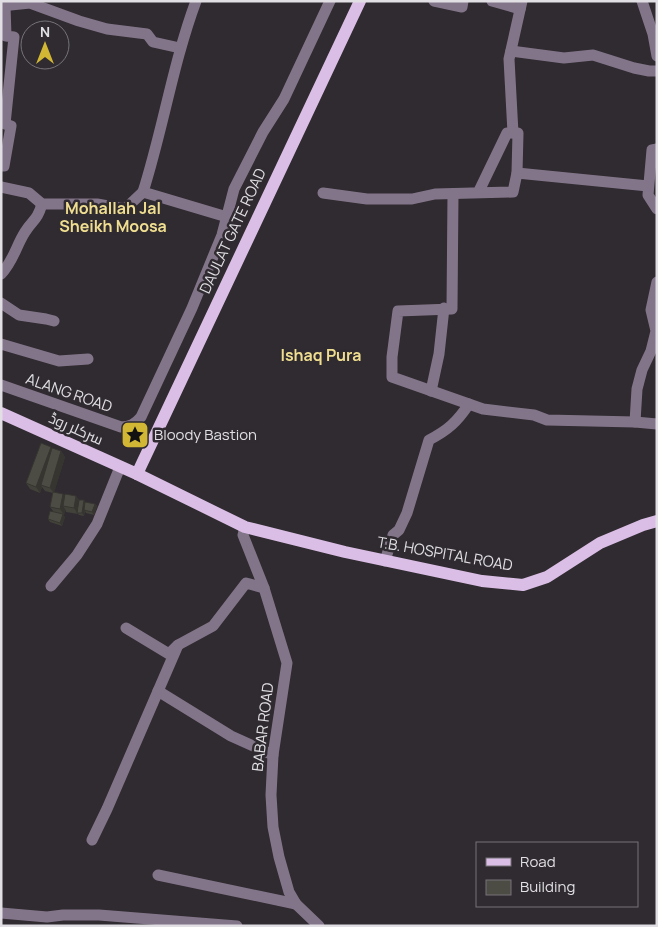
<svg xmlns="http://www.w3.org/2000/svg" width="658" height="927" font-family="Manrope,Cairo,sans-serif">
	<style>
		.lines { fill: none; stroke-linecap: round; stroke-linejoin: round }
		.minor { stroke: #837589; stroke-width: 11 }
		.major { stroke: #dbbee6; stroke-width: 12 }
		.wall { fill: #42413a }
		.shaded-wall { fill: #363530 }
		.building { fill: #4d4c44; stroke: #363530 }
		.labels { text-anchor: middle; stroke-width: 5; stroke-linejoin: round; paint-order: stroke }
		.street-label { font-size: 15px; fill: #e1dfe3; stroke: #2f2b30 }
		.poi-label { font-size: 15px; fill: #e1dfe3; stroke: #2f2b30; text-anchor: start }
		.neighbourhood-label { font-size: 16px; font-weight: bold; fill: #f0de90; stroke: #2f2b30 }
	</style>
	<rect width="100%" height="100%" fill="#2f2b30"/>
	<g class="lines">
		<g class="minor">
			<path d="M 196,1 C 173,63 163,129 143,192 L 227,217"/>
			<path d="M 434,1 L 462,7 L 463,1"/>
			<path d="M 492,1 L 520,9"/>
			<path d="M 642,1 L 653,34 L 657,56"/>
			<path d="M 1,6 L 30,3 L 79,21 L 107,29 L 147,34 L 153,42 L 180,48"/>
			<path d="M 511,51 L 564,58 L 593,55 L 634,68 L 649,71 L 657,71"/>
			<path d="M 513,133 L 509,59 L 522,1"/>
			<path d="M 657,149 L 652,150 L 648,195 L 657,209"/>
			<path d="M 1,166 L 4,166 L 11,126 L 5,124 L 14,37 L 6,36 L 5,6"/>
			<path d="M 517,173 L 648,186"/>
			<path d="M 1,187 L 29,193 L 42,204 L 97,204 L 125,209 L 143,192"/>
			<path d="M 323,193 L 367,199 L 412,199 L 435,194 L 513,192 L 517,173 L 518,133 L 507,133 L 478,193"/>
			<path d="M 453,194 L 452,309 L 398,311 L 392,357 L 392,377 L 483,409 L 534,415 L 547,420 L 635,422 L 657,424"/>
			<path d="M 1,274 C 13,262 16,246 25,232 C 33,219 37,221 42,204"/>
			<path d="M 1,303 L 19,315 L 46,319 L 54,321"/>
			<path d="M 1,344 L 59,361 L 88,359"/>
			<path d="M 1,385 L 121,427 C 130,427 135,424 141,417 L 192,308 L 222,235 L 234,189 L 263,132 L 284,99 L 330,1"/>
			<path d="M 431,391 L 439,354 L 444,308"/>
			<path d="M 635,422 L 637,389 L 642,370 L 651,351 L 656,331 L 651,310 L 657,282"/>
			<path d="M 245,527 L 243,535 L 264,588 L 287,663 L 273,755 L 271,795 L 273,827 L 279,857 L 289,892 L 296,904 L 319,926"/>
			<path d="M 385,561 L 393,535 L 399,530 L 407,513 L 429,440 C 448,430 457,422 469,404"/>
			<path d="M 51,586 L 77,555 L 97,524 L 120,467"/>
			<path d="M 126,628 L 169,654 L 178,645 L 213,626 L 246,583 L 264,588"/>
			<path d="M 158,691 L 231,736 L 273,755"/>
			<path d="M 92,840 L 107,809 L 178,645"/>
			<path d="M 158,875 L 296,904"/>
			<path d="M 1,913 L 47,917 L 63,915 L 99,915 L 237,926"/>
		</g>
		<g class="major">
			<path d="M 1,413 L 137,474 L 245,527 L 345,552 L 482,581 L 523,585 L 547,577 L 600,543 L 643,525 L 657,521"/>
			<path d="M 137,474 L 360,1"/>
		</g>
	</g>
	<path class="wall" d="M 61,451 L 65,457 L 54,492 L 63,494 L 65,496 L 76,496 L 79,500 L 84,500 L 85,502 L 95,504 L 97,506 L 94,515 L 86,513 L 85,511 L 84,516 L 79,515 L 78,514 L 66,512 L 65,509 L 64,515 L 63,515 L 65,517 L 62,526 L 50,522 L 48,519 L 53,511 L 50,507 L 53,493 L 45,491 L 42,487 L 40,493 L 30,489 L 26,483 Z"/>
	<g class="shaded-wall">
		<path d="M 51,447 L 55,452 L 41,485 L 42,487 L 40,493 L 36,487 Z"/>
		<path d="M 61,451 L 65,457 L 54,493 L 50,488 Z"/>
		<path d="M 63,494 L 67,500 L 63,506 L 65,509 L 64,515 L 60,509 Z"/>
		<path d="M 76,496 L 80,502 L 78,514 L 74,508 Z"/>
		<path d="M 84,500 L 86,503 L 84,516 L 82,513 Z"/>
		<path d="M 95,504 L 97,506 L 94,515 L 92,512 Z"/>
		<path d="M 63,514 L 65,517 L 62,526 L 60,523 Z"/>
	</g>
	<g class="building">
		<path d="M 41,443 L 51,447 L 36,487 L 26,483 Z"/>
		<path d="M 52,448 L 61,451 L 50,488 L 41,485 Z"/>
		<path d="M 53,492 L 63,494 L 60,509 L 50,507 Z"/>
		<path d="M 65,494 L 76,496 L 74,508 L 63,506 Z"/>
		<path d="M 79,500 L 84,500 L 82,513 L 77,513 Z"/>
		<path d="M 85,502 L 95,504 L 92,512 L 84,510 Z"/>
		<path d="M 50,511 L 63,514 L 60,523 L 48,519 Z"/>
	</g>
	<defs>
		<symbol id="sight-square" viewBox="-11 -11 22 22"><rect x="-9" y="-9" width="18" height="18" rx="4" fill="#d2b735" stroke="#2f2b30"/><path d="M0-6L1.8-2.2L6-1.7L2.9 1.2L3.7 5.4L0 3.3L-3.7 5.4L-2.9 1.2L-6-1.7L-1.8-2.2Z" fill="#111"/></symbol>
	</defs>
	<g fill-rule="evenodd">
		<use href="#sight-square" x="119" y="419" width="32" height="32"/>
	</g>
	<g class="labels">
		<g class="street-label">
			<text transform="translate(233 231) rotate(-65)" y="5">DAULAT GATE ROAD</text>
			<text transform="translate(69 393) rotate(19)" y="5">ALANG ROAD</text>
			<text transform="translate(76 429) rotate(24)" y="5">سرکلر روڈ</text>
			<text transform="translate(445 554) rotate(10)" y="5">T.B. HOSPITAL ROAD</text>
			<text transform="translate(263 727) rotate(-83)" y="5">BABAR ROAD</text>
		</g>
		<g class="poi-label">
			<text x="154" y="440">Bloody Bastion</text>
		</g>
		<g class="neighbourhood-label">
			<text x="113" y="214">Mohallah Jal<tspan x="113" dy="18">Sheikh Moosa</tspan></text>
			<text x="321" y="361">Ishaq Pura</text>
		</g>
	</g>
	<rect width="658" height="927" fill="none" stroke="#e1dfe3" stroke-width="5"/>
	<rect x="476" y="842" width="162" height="65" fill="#2f2b30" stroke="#767378"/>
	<rect x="486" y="858" width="25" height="8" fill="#dbbee6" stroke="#767378"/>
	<text x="520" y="867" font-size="15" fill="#e1dfe3">Road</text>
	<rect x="486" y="880" width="25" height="15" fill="#4d4c44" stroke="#767378"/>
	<text x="520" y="892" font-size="15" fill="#e1dfe3">Building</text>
	<g transform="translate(45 45)"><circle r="24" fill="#2f2b30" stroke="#767378"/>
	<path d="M0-4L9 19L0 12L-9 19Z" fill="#d2b735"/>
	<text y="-8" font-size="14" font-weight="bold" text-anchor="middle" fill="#e1dfe3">N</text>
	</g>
</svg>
